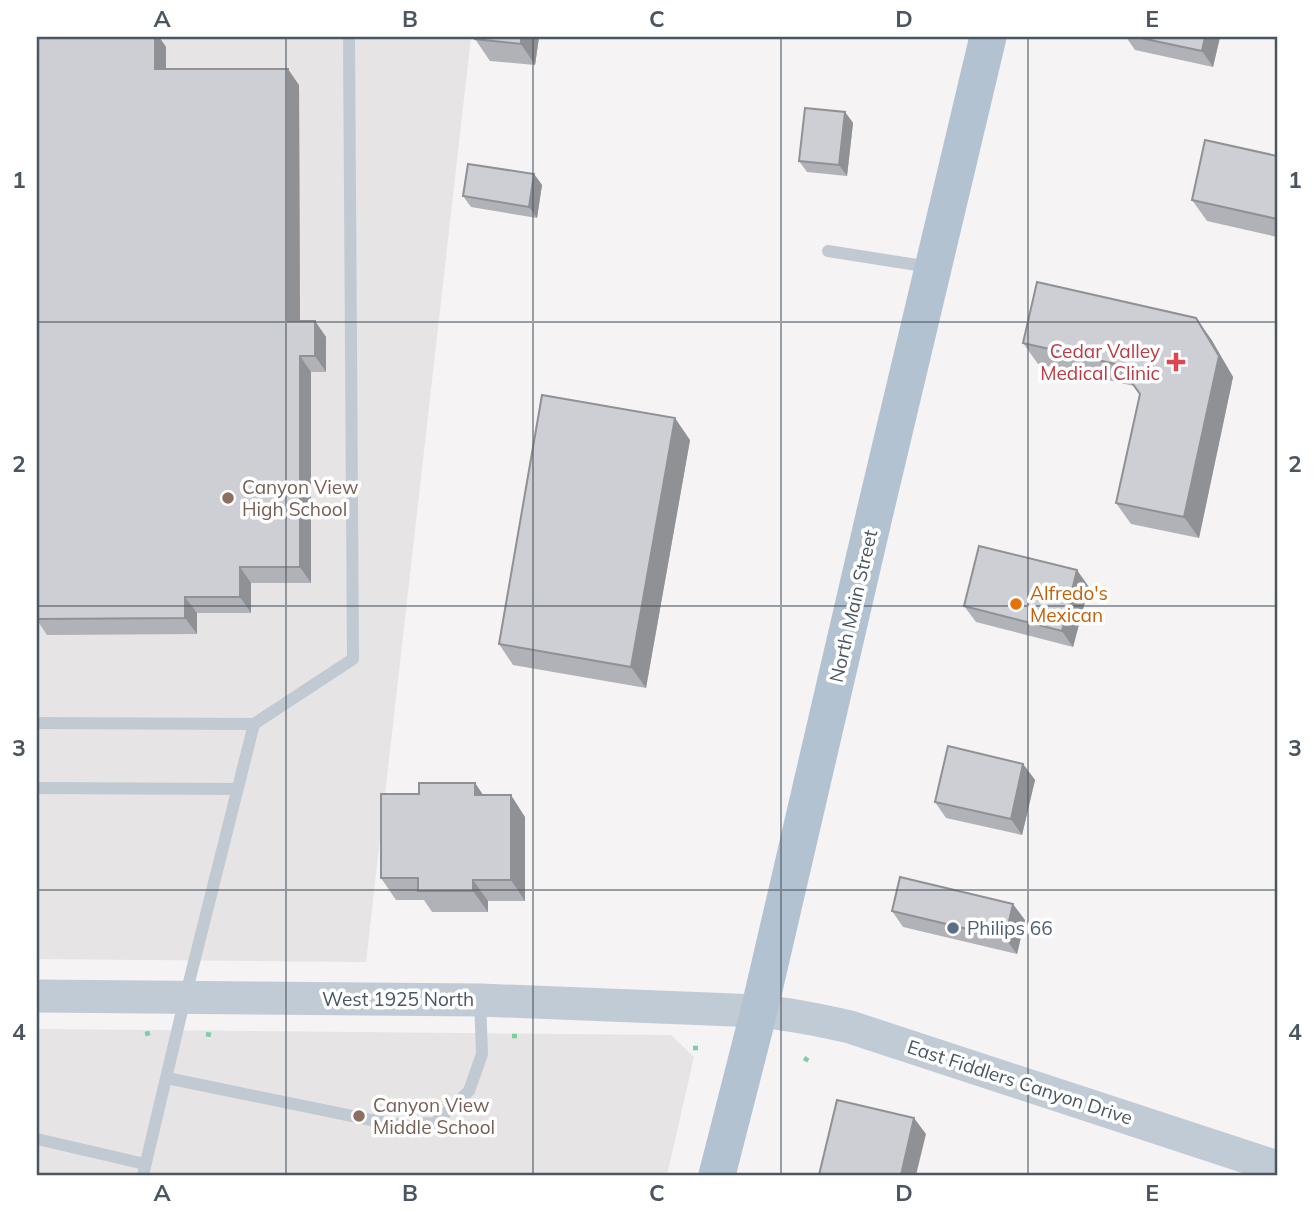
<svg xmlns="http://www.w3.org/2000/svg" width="1314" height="1212" font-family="Mulish,sans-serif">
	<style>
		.education { fill: #e6e4e5 }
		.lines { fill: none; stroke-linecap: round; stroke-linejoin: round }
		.path { stroke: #7ad0a6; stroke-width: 4.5; stroke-dasharray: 5 3.5; stroke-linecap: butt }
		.lane { stroke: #c1cad2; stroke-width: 12 }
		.secondary { stroke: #c1cbd6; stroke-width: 33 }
		.primary { stroke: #b3c2d1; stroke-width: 37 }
		.wall { fill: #b0b2b7 }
		.shaded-wall { fill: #909195 }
		.building { fill: #cdcfd5; stroke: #909195; stroke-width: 2 }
		.grid { fill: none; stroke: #4a5661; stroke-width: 2; stroke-opacity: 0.55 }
		.health-dot { fill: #e0444e; stroke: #fff; stroke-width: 2.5 }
		.education-dot { fill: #8d6e63; stroke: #fff; stroke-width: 2.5 }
		.food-dot { fill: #e8710a; stroke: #fff; stroke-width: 2.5 }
		.service-dot { fill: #5c6f8a; stroke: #fff; stroke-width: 2.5 }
		.labels { text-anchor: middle; stroke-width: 7; stroke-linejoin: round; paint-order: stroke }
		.health-label { font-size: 19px; fill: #be3a42; stroke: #fff; text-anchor: end }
		.education-label { font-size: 19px; fill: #785e54; stroke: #fff; text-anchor: start }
		.food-label { font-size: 19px; fill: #c56008; stroke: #fff; text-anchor: start }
		.street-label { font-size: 19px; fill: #4a5661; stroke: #fff }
		.service-label { font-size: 19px; fill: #4e5e75; stroke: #fff; text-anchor: start }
		.neatline { fill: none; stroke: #4a5661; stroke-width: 2.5 }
		.grid-label { font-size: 23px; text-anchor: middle; font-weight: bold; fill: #4a5661 }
	</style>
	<rect width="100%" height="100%" fill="#f5f3f3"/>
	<g class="education">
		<path d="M 37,37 L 471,37 L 366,962 L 37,959 Z"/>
		<path d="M 37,1029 L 671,1035 L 694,1057 L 667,1175 L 37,1175 Z"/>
	</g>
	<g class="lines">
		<g class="path">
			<path d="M 145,1034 L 150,1033"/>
			<path d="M 206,1034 L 211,1035"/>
			<path d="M 512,1036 L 517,1036"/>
			<path d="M 693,1048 L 698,1048"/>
			<path d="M 804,1058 L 809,1061"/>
		</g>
		<g class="lane">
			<path d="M 828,251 L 930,267"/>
			<path d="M 37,723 L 254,724"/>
			<path d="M 37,788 L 237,789"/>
			<path d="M 167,1078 L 391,1124 L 435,1123 L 469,1091 L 482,1054 L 480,1000"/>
			<path d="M 37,1139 L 145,1164"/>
			<path d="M 143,1175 L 185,998 L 254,724 L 353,659 L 349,37"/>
		</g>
		<path class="secondary" d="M 37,996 L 480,1000 L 759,1011 C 790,1014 820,1020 850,1027 L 1277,1167"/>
		<path class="primary" d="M 717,1175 L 759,1011 L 875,512 L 988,37"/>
	</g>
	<g class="wall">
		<path d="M 37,37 L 159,37 L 166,47 L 166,69 L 299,85 L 300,321 L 315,321 L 326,337 L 326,372 L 311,372 L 311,583 L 251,583 L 251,613 L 197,613 L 197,634 L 47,635 L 37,620 Z"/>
		<path d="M 539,37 L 535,65 L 490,61 L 475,39 Z"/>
		<path d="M 1126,37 L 1220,37 L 1213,67 L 1135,50 Z"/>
		<path d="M 845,112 L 853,123 L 847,176 L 807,172 L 799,161 Z"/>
		<path d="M 1277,156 L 1277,237 L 1207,221 L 1192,200 Z"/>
		<path d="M 534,174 L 542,185 L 537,218 L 471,207 L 463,196 Z"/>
		<path d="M 1211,339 L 1233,377 L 1199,538 L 1131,524 L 1116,503 L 1140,394 L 1134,386 L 1038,364 L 1023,343 Z"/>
		<path d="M 690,440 L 646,688 L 513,665 L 499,644 Z"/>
		<path d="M 1089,587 L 1073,647 L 976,622 L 964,606 Z"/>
		<path d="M 1023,764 L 1035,780 L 1022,835 L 946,818 L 935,802 Z"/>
		<path d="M 475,783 L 483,795 L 525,817 L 525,901 L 488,901 L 488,912 L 432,912 L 424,900 L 396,900 L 381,878 L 419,794 Z"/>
		<path d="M 892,911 L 1025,920 L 1017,954 L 903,927 Z"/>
	</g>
	<g class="shaded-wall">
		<path d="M 155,37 L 159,37 L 166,47 L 166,85 L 155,69 Z"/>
		<path d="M 521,37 L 539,37 L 535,65 L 521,44 Z"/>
		<path d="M 1205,37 L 1220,37 L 1213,67 L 1202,51 Z"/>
		<path d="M 288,69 L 299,85 L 300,337 L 288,321 Z"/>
		<path d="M 845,112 L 853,123 L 847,176 L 839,165 Z"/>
		<path d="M 534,174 L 542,185 L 537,218 L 529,207 Z"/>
		<path d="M 1196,318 L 1211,339 L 1233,377 L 1199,538 L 1184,517 Z"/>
		<path d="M 315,321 L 326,337 L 326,372 L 315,356 Z"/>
		<path d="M 300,356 L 311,372 L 311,583 L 300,567 Z"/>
		<path d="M 675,418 L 690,440 L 646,688 L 631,667 Z"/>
		<path d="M 240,567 L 251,583 L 251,613 L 240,597 Z"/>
		<path d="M 1077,570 L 1089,587 L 1073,647 L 1062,631 Z"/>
		<path d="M 185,597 L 197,613 L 197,634 L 185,618 Z"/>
		<path d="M 1023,764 L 1035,780 L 1022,835 L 1011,819 Z"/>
		<path d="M 475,783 L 489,804 L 475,795 Z"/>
		<path d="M 511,795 L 525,817 L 525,901 L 511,880 Z"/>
		<path d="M 473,880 L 488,901 L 488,912 L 473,891 Z"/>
		<path d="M 1013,904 L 1025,920 L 1017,954 L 1005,938 Z"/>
		<path d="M 914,1118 L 926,1134 L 916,1175 L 901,1175 Z"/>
	</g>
	<g class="building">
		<path d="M 37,37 L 155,37 L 155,69 L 288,69 L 288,321 L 315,321 L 315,356 L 300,356 L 300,567 L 240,567 L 240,597 L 185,597 L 185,618 L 37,619 Z"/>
		<path d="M 475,37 L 521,37 L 521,44 L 475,39 Z"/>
		<path d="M 1136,37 L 1205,37 L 1202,51 Z"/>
		<path d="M 805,108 L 845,112 L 839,165 L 799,161 Z"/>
		<path d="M 1205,140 L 1277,156 L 1277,219 L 1192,200 Z"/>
		<path d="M 468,164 L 534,174 L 529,207 L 463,196 Z"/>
		<path d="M 1037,282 L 1196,318 L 1219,356 L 1184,517 L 1116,503 L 1140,394 L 1119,365 L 1023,343 Z"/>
		<path d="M 542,395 L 675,418 L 631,667 L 499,644 Z"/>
		<path d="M 979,546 L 1077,570 L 1062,631 L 964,606 Z"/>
		<path d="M 948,746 L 1023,764 L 1011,819 L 935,802 Z"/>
		<path d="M 419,783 L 475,783 L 475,795 L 511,795 L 511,880 L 473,880 L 473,891 L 418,891 L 418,878 L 381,878 L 381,794 L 419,794 Z"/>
		<path d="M 900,877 L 1013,904 L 1005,938 L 892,911 Z"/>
		<path d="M 837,1100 L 914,1118 L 901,1175 L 819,1175 Z"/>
	</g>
	<path class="grid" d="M 286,37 L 286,1175M 533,37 L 533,1175M 781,37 L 781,1175M 1028,37 L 1028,1175M 37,322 L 1277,322M 37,606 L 1277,606M 37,890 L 1277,890"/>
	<path class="health-dot" d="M1172.5 351.5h7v7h7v7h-7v7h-7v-7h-7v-7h7z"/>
	<g class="education-dot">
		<circle cx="228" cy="498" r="7"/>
		<circle cx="359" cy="1116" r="7"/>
	</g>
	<circle class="food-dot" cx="1016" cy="604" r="7"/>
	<circle class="service-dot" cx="953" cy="928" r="7"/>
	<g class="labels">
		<g class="health-label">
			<text x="1160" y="358">Cedar Valley<tspan x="1160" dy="22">Medical Clinic</tspan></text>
		</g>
		<g class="education-label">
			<text x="242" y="494">Canyon View<tspan x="242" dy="22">High School</tspan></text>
			<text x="373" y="1112">Canyon View<tspan x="373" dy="22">Middle School</tspan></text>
		</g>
		<g class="food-label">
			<text x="1030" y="600">Alfredo's<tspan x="1030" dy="22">Mexican</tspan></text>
		</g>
		<g class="street-label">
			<text transform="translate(853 606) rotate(-77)" y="7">North Main Street</text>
			<text x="398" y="1006">West 1925 North</text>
			<text transform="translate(1020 1082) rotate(18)" y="7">East Fiddlers Canyon Drive</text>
		</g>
		<g class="service-label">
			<text x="967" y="935">Philips 66</text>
		</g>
	</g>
	<rect width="1314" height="1212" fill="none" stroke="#ffffff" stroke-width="77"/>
	<rect x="38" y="38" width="1238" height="1136" class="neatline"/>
	<g class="grid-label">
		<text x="162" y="27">A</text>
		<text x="410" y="27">B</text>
		<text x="657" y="27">C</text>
		<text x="904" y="27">D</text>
		<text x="1152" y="27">E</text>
		<text x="19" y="188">1</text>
		<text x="1295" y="188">1</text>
		<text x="19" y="472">2</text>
		<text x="1295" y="472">2</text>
		<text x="19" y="756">3</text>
		<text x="1295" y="756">3</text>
		<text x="19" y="1040">4</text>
		<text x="1295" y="1040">4</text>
		<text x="162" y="1201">A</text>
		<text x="410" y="1201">B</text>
		<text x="657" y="1201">C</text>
		<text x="904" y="1201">D</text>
		<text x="1152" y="1201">E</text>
	</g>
</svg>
